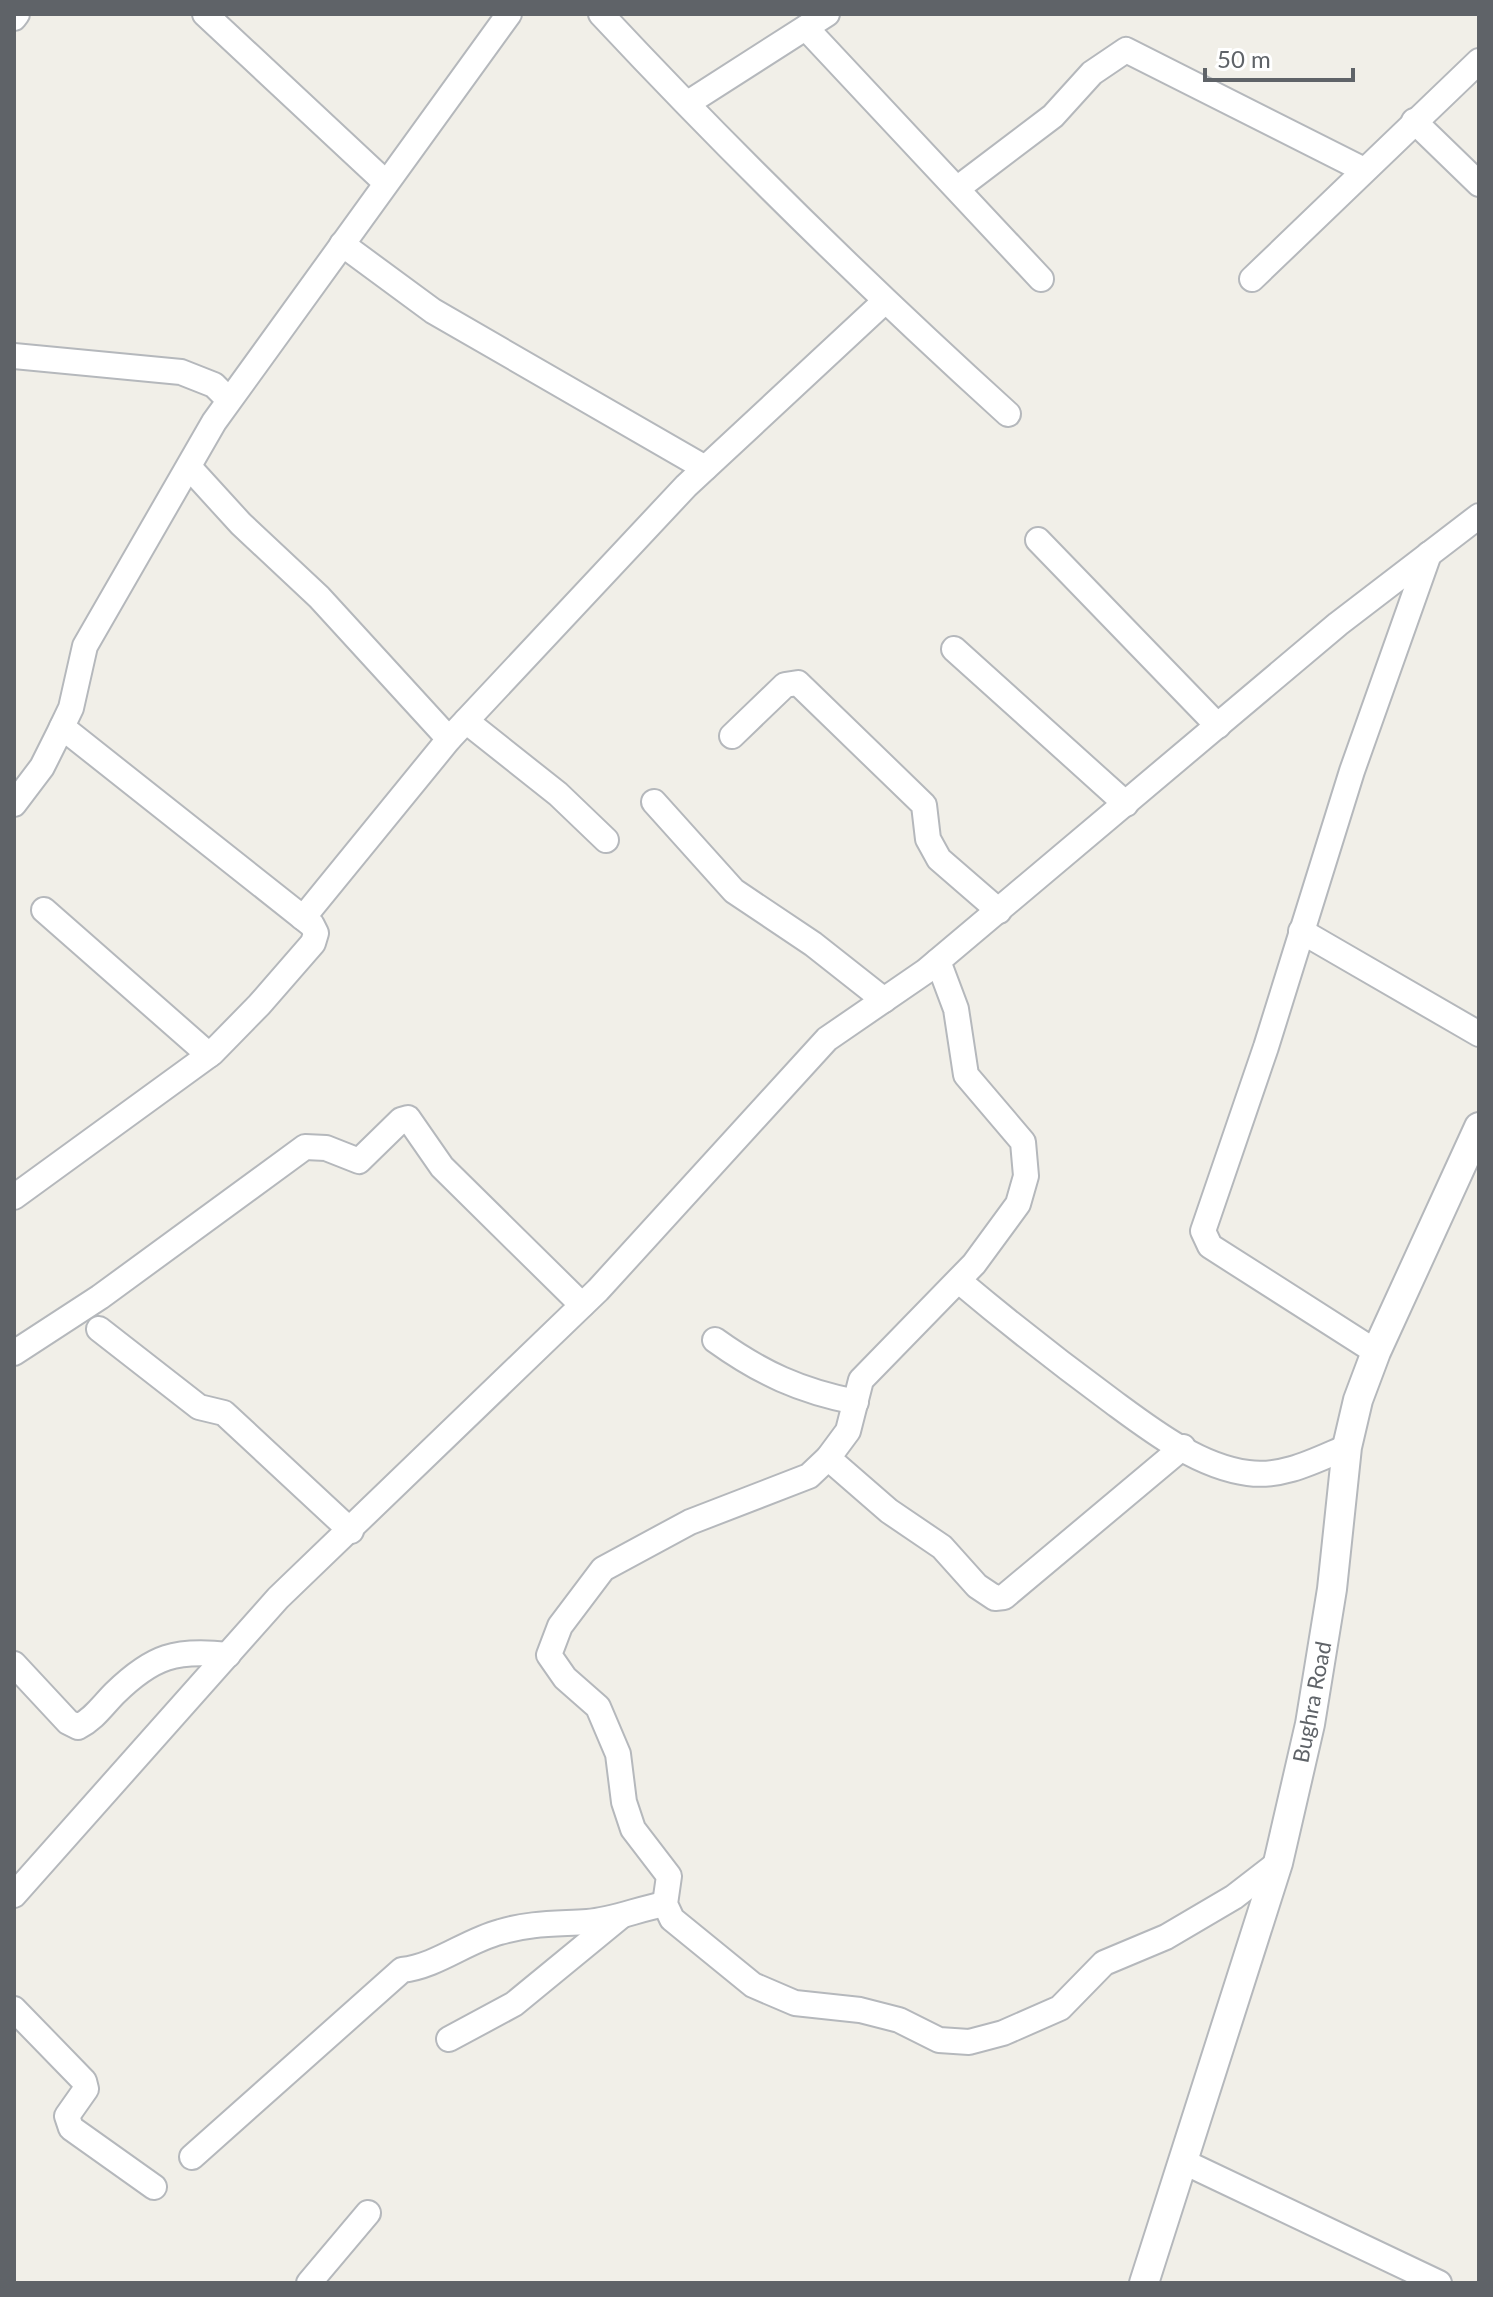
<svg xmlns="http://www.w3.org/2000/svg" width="1493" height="2297" font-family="Lato,sans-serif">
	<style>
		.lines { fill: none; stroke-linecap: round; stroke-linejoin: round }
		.minor-casing { stroke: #b5b8bc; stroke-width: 28 }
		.tertiary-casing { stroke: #b5b8bc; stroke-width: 32 }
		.minor { stroke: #fff; stroke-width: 24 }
		.tertiary { stroke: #fff; stroke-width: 28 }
		.labels { text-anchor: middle; stroke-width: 6; stroke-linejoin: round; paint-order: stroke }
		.street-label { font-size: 22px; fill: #5f6368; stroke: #fff }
	</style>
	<rect width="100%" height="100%" fill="#f1efe8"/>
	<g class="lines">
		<defs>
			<g id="minor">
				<path d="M 205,14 L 385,182"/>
				<path d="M 601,14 C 731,153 867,286 1008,414"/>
				<path d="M 14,18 L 17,14"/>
				<path d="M 806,28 L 1041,279"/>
				<path d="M 688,103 L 827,14"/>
				<path d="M 1414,121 L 1479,184"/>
				<path d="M 958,188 L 1053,116 L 1092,73 L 1126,50 L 1364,170"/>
				<path d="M 342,244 L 433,311 L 705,468"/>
				<path d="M 1252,279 L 1479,61"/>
				<path d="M 14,356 L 181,372 L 214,385 L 229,400"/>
				<path d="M 189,467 L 241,524 L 319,597 L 449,739"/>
				<path d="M 1038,540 L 1218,726"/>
				<path d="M 954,649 L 1126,804"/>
				<path d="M 466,721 L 558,794 L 606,840"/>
				<path d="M 732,736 L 785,685 L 798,683 L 924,805 L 928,839 L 939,859 L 999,911"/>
				<path d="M 654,802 L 734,891 L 813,944 L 884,1000"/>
				<path d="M 14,804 L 42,767 L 59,733 L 71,708 L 85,646 L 214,422 L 509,14"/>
				<path d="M 44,910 L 209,1055"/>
				<path d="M 303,918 L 449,739 L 686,486 L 884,302"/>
				<path d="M 1301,931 L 1479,1034"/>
				<path d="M 938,961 L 956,1009 L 966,1075 L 1023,1142 L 1026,1176 L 1018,1204 L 974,1264 L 861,1380 L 848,1431 L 828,1458 L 809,1476 L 690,1522 L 603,1569 L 560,1626 L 549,1655 L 565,1678 L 598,1707 L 618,1754 L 624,1802 L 633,1829 L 669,1876 L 665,1904 L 672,1919 L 753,1985 L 795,2003 L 860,2010 L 899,2020 L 939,2040 L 969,2042 L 1003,2033 L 1060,2008 L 1104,1963 L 1166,1937 L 1234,1897 L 1278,1863"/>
				<path d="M 14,1197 L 212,1053 L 259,1005 L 313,943 L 316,933 L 312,925 L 62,727"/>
				<path d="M 959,1281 C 1009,1323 1060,1363 1113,1402 C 1151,1430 1199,1467 1248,1473 C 1283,1478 1316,1460 1347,1447"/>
				<path d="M 99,1329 L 199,1407 L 224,1413 L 351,1531"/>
				<path d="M 715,1340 C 761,1373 800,1391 856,1402"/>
				<path d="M 1376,1352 L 1210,1246 L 1203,1231 L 1266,1047 L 1352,771 L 1429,554"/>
				<path d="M 14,1353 L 100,1297 L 305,1147 L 326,1148 L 359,1161 L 401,1120 L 408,1118 L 442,1167 L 582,1305"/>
				<path d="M 828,1458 L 889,1511 L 942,1547 L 977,1586 L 995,1598 L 1004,1597 L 1183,1447"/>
				<path d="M 14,1664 L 68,1722 L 78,1727 C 94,1719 103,1705 115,1693 C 153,1656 176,1649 228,1655"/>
				<path d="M 14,1895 L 278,1598 L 598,1290 L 827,1039 L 926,971 L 1338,624 L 1479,516"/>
				<path d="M 14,2009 L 84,2081 L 86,2089 L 67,2116 L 71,2128 L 154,2187"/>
				<path d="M 449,2039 L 514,2004 L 620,1917"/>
				<path d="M 192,2157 L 402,1970 C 437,1966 466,1941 500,1932 C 529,1923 557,1924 587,1922 C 614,1920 638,1909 665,1904"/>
				<path d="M 1182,2161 L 1439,2283"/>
				<path d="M 309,2283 L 368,2213"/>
			</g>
			<path id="tertiary" d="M 1144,2283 L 1278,1863 L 1310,1724 L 1332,1589 L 1347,1447 L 1358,1400 L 1376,1352 L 1479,1127"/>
		</defs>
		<use href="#minor" class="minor-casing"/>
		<use href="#tertiary" class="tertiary-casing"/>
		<use href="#minor" class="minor"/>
		<use href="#tertiary" class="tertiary"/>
	</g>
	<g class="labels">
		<g class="street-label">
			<text transform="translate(1312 1702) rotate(-79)" y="8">Bughra Road</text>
		</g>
	</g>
	<rect width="1493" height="2297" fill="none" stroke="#5f6368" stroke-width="32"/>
	<path d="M1205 68v12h148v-12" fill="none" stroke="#5f6368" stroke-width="4"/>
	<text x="1217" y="68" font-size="24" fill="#5f6368" stroke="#ffffff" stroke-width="6" paint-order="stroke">50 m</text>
</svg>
